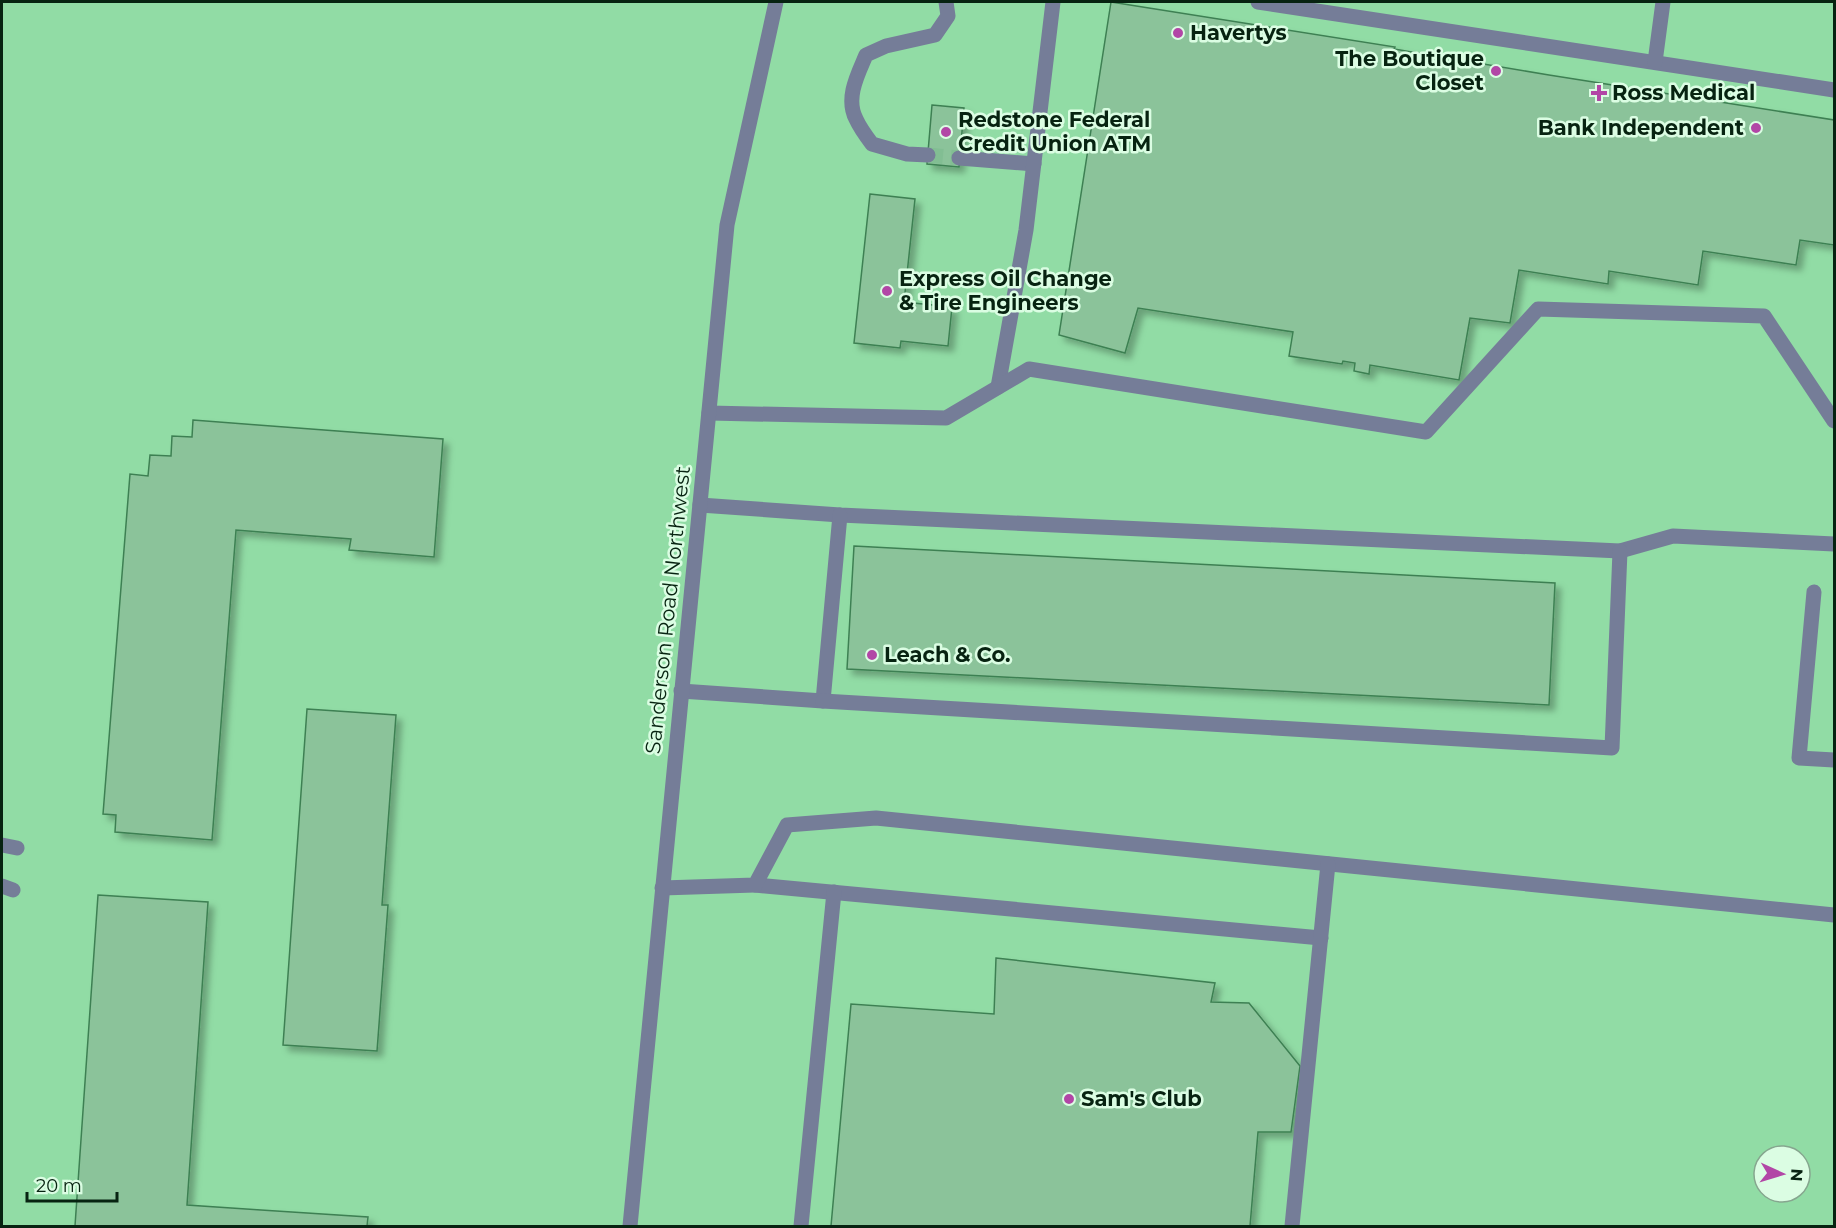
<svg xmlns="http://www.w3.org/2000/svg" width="1836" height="1228" font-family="Montserrat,sans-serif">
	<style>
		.built { fill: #91dca5; fill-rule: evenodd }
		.building { fill: #8bc39a; stroke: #3e8053; stroke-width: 1.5; filter: url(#shadow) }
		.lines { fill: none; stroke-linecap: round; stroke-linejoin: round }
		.minor-tunnel { stroke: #82be93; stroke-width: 15; stroke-dasharray: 15 8; stroke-linecap: butt }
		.minor { stroke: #757d98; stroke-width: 15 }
		.poi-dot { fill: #b246a6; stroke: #dbfde3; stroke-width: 2 }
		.labels { text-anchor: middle; stroke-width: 5; stroke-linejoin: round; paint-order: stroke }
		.poi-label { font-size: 21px; font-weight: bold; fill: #072311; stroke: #dbfde3; text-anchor: start }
		.street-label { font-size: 21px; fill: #072311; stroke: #dbfde3 }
	</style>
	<defs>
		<filter id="shadow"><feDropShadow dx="5.5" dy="5.5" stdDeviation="3" flood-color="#0004"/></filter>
	</defs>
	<rect width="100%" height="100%" fill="#a1e5b3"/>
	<path class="built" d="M 2,2 L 1834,2 L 1834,1226 L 2,1226 ZM 1764,1156 L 1800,1156 L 1800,1192 L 1764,1192 Z"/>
	<g class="building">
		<path d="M 1111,2 L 1395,47 L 1394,49 L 1549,75 L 1834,120 L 1834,245 L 1800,240 L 1796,265 L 1703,251 L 1698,285 L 1609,271 L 1608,284 L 1519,270 L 1510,323 L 1470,318 L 1459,380 L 1370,365 L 1369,374 L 1354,371 L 1355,363 L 1343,361 L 1342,364 L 1289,356 L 1293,332 L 1138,308 L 1125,353 L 1059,335 Z"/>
		<path d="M 932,105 L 964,108 L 959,167 L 927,164 Z"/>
		<path d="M 870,194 L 915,199 L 904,302 L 952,307 L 948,346 L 901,341 L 900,348 L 854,343 Z"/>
		<path d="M 193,420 L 443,439 L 434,557 L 349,550 L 351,539 L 236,530 L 212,840 L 115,832 L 116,815 L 103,814 L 130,474 L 148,476 L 150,455 L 171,456 L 172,436 L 192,437 Z"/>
		<path d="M 854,546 L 1555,583 L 1549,705 L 847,669 Z"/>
		<path d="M 307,709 L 396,715 L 382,905 L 388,905 L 377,1051 L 283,1045 Z"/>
		<path d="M 98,895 L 208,902 L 187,1205 L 368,1217 L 367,1226 L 75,1226 Z"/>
		<path d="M 996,958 L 1215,983 L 1211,1002 L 1249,1003 L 1300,1066 L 1291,1132 L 1258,1132 L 1250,1226 L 831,1226 L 851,1004 L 994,1014 Z"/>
	</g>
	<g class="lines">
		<path class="minor-tunnel" d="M 928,155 L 959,158"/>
		<g class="minor">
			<path d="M 1258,2 L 1834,90"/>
			<path d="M 1655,62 L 1663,2"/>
			<path d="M 928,155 L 907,154 L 872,144 C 866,136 860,128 856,119 C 845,98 858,74 866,55 L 886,46 L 935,35 L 948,16 L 946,2"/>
			<path d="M 959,158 L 1034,164"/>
			<path d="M 998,387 L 1026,230 L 1053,2"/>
			<path d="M 709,413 L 946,418 L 1029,369 L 1426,432 L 1538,309 L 1764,316 L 1834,421"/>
			<path d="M 700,505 L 840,515 L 1620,551 L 1673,536 L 1834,544"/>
			<path d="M 1814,592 L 1799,758 L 1834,760"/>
			<path d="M 681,691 L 823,701 L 840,515"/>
			<path d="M 823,701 L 1612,748 L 1620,551"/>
			<path d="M 2,845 L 17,848"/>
			<path d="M 755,885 L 1321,938"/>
			<path d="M 2,886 L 13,890"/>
			<path d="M 662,888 L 755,885 L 787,825 L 876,818 L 1834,915"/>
			<path d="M 630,1226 L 727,225 L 776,2"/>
			<path d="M 801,1226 L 834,892"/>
			<path d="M 1292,1226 L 1328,864"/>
		</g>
	</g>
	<g class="poi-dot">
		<circle cx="1178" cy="33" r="6"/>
		<circle cx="1496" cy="71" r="6"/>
		<path d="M1596 84h6v6h6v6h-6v6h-6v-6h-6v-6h6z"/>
		<circle cx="1756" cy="128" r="6"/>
		<circle cx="946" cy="132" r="6"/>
		<circle cx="887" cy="291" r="6"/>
		<circle cx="872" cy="655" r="6"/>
		<circle cx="1069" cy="1099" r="6"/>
	</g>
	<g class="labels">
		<g class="poi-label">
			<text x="1190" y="40">Havertys</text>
			<text x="1484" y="66" text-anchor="end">The Boutique<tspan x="1484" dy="24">Closet</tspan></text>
			<text x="1612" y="100">Ross Medical</text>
			<text x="958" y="127">Redstone Federal<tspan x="958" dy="24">Credit Union ATM</tspan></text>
			<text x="1744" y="135" text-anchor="end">Bank Independent</text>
			<text x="899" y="286">Express Oil Change<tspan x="899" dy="24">&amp; Tire Engineers</tspan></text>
			<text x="884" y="662">Leach &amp; Co.</text>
			<text x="1081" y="1106">Sam's Club</text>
		</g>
		<g class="street-label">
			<text transform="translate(668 610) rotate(-84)" y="7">Sanderson Road Northwest</text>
		</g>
	</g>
	<rect width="1836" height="1228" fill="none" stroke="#072311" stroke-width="6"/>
	<g transform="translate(1782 1174) rotate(94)"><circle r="28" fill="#dbfde3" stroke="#86a68f" stroke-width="1.5"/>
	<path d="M0-4.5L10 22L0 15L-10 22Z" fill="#b246a6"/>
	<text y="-9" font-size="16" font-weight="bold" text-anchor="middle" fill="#072311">N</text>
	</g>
	<path d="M27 1192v9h90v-9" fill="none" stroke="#072311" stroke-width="3"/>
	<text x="36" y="1192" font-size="18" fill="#072311" stroke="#dbfde3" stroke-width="4.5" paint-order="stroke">20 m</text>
</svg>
